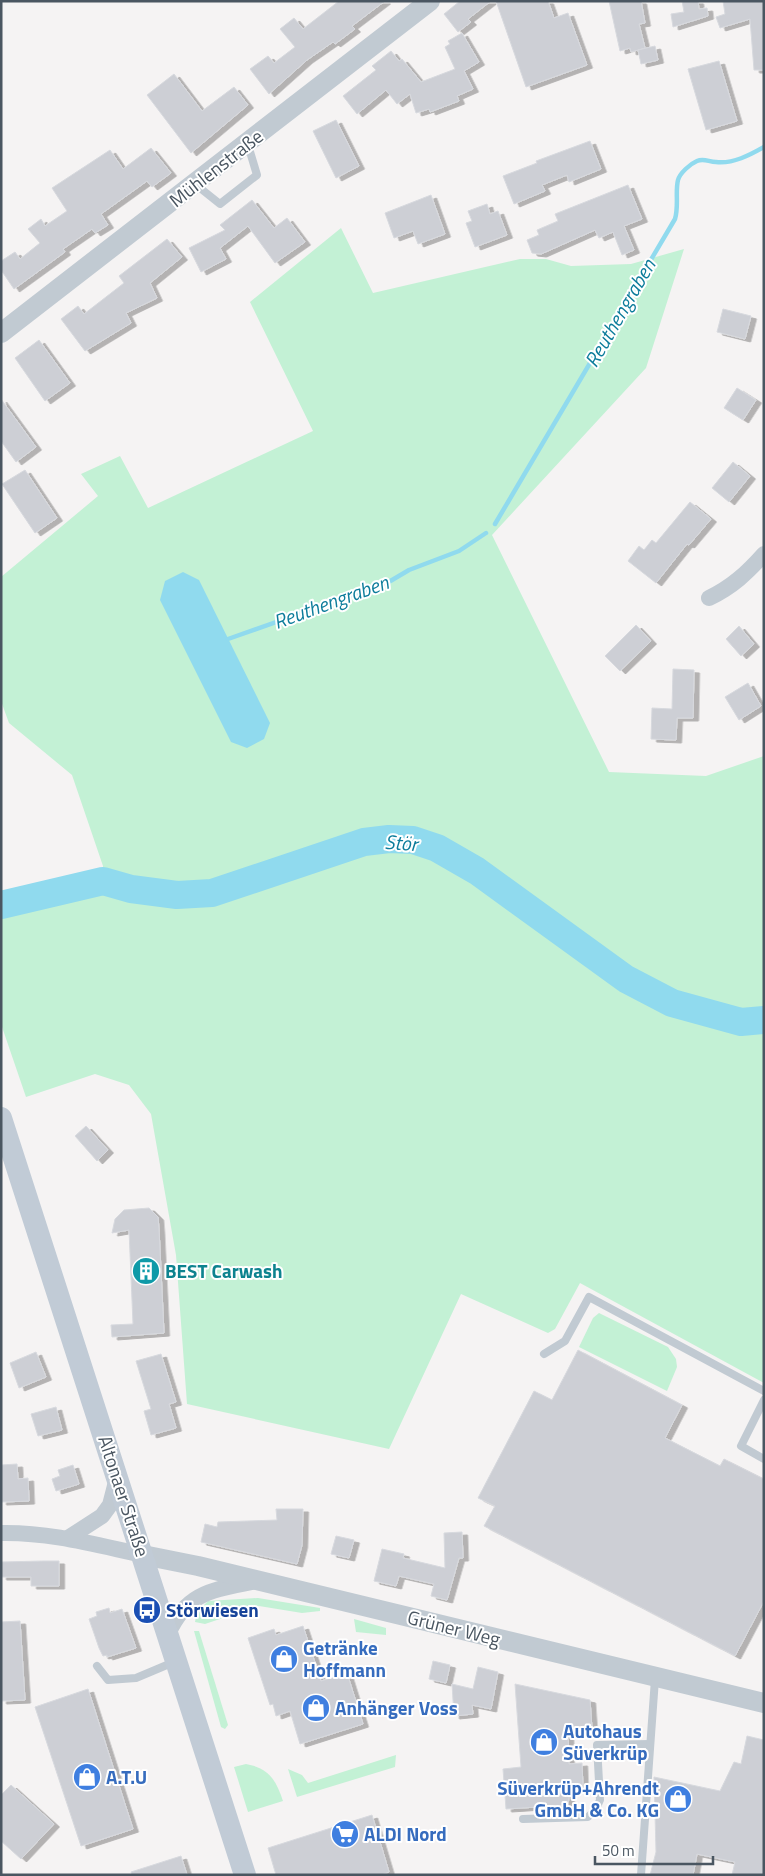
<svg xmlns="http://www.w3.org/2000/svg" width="765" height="1876" font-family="'Titillium Web',sans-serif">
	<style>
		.green { fill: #c3f1d5 }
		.water { fill: #90daee }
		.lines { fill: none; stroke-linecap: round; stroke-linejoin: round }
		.stream { stroke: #90daee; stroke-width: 4.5 }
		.river { stroke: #90daee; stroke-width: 28 }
		.building { fill: #cdcfd5; stroke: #d7d9de; filter: url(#shadow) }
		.service { stroke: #c1cad2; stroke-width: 8 }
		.minor { stroke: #c1cad2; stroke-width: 16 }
		.tertiary { stroke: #c1cad2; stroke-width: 20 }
		.secondary { stroke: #c1cbd6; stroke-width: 22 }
		.labels { text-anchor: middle; stroke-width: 4; stroke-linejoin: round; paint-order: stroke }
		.street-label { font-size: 19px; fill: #4a5661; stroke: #fff }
		.culture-label { font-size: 19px; font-weight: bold; fill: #0d838f; stroke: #fff; text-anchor: start }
		.transit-label { font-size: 19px; font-weight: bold; fill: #164399; stroke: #fff; text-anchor: start }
		.shop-label { font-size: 19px; font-weight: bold; fill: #366cbe; stroke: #fff; text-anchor: start }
		.water-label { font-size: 20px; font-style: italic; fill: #0c7c9b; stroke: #fff }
	</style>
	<defs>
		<filter id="shadow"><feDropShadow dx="5.5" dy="3" stdDeviation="0" flood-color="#0004"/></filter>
	</defs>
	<rect width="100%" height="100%" fill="#f5f3f3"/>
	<g class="green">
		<path d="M 341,228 L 373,293 L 520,259 L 546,259 L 571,266 L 631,264 L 684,249 L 646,368 L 492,535 L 609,772 L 706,776 L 764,756 L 764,1383 L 580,1283 L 555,1329 L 548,1333 L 461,1294 L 389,1449 L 187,1404 L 176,1255 L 151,1114 L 129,1085 L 95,1074 L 26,1097 L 1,1024 L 1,905 L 103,881 L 103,866 L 72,775 L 9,723 L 1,701 L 1,577 L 98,496 L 81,474 L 120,456 L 148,508 L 313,431 L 250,302 Z"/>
		<path d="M 599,1313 L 668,1347 L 676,1359 L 677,1367 L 667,1391 L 579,1347 L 593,1318 Z"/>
		<path d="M 258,1598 L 320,1608 L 320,1611 L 302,1613 L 259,1606 L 205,1624 L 195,1622 L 197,1612 L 208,1601 Z"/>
		<path d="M 354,1619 L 386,1628 L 386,1635 L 356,1632 Z"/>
		<path d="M 194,1631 L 199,1631 L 228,1725 L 225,1729 L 221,1727 Z"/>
		<path d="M 396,1755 L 395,1767 L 297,1797 L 288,1769 L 302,1775 L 308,1783 Z"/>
		<path d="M 246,1764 C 269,1768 276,1780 283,1801 L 248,1812 L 234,1767 Z"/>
	</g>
	<path class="water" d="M 183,572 L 199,580 L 270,723 L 264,739 L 247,748 L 231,742 L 160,600 L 165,581 Z"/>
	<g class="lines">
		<g class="stream">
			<path d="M 495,524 L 675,219 C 679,206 675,192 678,180 C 680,173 690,164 697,161 C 704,158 709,162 716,162 C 733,164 750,155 764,147"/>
			<path d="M 228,639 L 387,583 L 409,570 L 459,551 L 486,533"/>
		</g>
		<path class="river" d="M 1,905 L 103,881 L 131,889 L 177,895 L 212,893 L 364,842 L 389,839 L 413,840 L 437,848 L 477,871 L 626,979 L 672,1003 L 741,1022 L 764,1020"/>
	</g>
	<g class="building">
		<path d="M 339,1 L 385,1 L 352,26 L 355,29 L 335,44 L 333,42 L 307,60 L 269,94 L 250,69 L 268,56 L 274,63 L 295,47 L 280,29 L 294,18 L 303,29 Z"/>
		<path d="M 460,1 L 491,1 L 468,19 L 471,22 L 458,32 L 444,14 Z"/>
		<path d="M 496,1 L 548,1 L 554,18 L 568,13 L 587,65 L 526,87 Z"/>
		<path d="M 609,1 L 641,1 L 645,23 L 639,24 L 645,48 L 631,52 L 630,48 L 620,51 Z"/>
		<path d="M 682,1 L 698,1 L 699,9 L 707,8 L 708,16 L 673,27 L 671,14 L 684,12 Z"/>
		<path d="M 723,1 L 764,1 L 764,70 L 754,70 L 750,19 L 720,28 L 716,17 L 725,14 Z"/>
		<path d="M 462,33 L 479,62 L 464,71 L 473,89 L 457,96 L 459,101 L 430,112 L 429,109 L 416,113 L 410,94 L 397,104 L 386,90 L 357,114 L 343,96 L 376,70 L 372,66 L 391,51 L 399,61 L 402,59 L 421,82 L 455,69 L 445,47 L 450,44 L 448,41 Z"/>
		<path d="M 655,46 L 658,60 L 641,64 L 638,50 Z"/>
		<path d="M 719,61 L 737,121 L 706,130 L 688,69 Z"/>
		<path d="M 174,74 L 202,111 L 234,87 L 248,105 L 191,153 L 147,95 Z"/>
		<path d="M 336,120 L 359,166 L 336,178 L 313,131 Z"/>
		<path d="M 590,141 L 601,169 L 569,182 L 567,175 L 542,185 L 545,191 L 514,204 L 503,176 L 537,163 L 536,161 Z"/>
		<path d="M 151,148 L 171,173 L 152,187 L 147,181 L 101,214 L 108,225 L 95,233 L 92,229 L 63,249 L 65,252 L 14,289 L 1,270 L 1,261 L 15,252 L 20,259 L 40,243 L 28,229 L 41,219 L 45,226 L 67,211 L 52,188 L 110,150 L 123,169 Z"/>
		<path d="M 628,185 L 642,219 L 624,226 L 634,250 L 622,255 L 613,232 L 599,238 L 595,230 L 541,254 L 532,253 L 527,240 L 539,235 L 537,230 L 558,221 L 555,214 Z"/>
		<path d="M 431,195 L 445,234 L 418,244 L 413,231 L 394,238 L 385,213 Z"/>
		<path d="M 252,200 L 274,228 L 287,218 L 305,242 L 275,263 L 248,226 L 220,248 L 226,259 L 201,272 L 189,248 L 225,230 L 220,225 Z"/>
		<path d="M 487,204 L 490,214 L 498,211 L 507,235 L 475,247 L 466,223 L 472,221 L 468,211 Z"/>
		<path d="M 167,239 L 182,257 L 150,283 L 157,298 L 126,313 L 131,323 L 85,351 L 61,319 L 78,306 L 84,314 L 124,283 L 119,276 Z"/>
		<path d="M 723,309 L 751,316 L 745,339 L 717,332 Z"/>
		<path d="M 39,340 L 70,383 L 45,401 L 15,358 Z"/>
		<path d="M 737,388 L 756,400 L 743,420 L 724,408 Z"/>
		<path d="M 1,399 L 36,447 L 16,462 L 1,441 Z"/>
		<path d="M 733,462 L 750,476 L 729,502 L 712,488 Z"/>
		<path d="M 25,470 L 57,518 L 35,533 L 2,484 Z"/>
		<path d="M 690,502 L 711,519 L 689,545 L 687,544 L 656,583 L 628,561 L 639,546 L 644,550 L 652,540 L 656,543 Z"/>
		<path d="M 636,625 L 651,641 L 620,671 L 605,656 Z"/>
		<path d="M 739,626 L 754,644 L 741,656 L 726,639 Z"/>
		<path d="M 673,669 L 694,670 L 693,718 L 677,718 L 676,740 L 651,739 L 652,708 L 672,709 Z"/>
		<path d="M 748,683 L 761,706 L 739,720 L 725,697 Z"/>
		<path d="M 86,1126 L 108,1150 L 97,1161 L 75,1136 Z"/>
		<path d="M 149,1208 L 158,1217 L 159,1229 L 164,1333 L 112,1337 L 111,1325 L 133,1324 L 129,1230 L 112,1233 L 115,1219 L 124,1210 Z"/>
		<path d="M 578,1350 L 682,1405 L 665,1438 L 720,1466 L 724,1459 L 764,1479 L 764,1601 L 735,1656 L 484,1526 L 495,1506 L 478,1498 L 534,1391 L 552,1400 Z"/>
		<path d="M 36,1352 L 46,1377 L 19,1388 L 10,1363 Z"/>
		<path d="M 161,1354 L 176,1402 L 169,1404 L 176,1428 L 151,1435 L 144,1411 L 151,1409 L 136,1361 Z"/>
		<path d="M 56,1407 L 62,1430 L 38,1436 L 31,1414 Z"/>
		<path d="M 17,1464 L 18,1479 L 28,1478 L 29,1501 L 1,1502 L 1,1465 Z"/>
		<path d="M 73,1465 L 79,1484 L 56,1491 L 52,1479 L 60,1476 L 58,1470 Z"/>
		<path d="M 276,1509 L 303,1509 L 302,1545 L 297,1564 L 201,1542 L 205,1524 L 217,1527 L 218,1522 L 277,1520 Z"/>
		<path d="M 462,1532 L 463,1558 L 459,1558 L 447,1600 L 431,1596 L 434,1584 L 399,1576 L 396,1586 L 374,1581 L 382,1549 L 404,1554 L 403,1558 L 445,1568 L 444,1533 Z"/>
		<path d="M 336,1536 L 354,1540 L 349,1558 L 331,1554 Z"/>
		<path d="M 43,1561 L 59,1561 L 59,1586 L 31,1586 L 31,1577 L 1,1577 L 1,1562 Z"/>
		<path d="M 109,1608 L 110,1613 L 122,1609 L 136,1648 L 107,1657 L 107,1655 L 103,1656 L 99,1648 L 89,1619 L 97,1616 L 96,1612 Z"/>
		<path d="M 20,1621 L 25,1700 L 1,1701 L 1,1622 Z"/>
		<path d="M 303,1626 L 321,1681 L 347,1673 L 363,1724 L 300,1744 L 290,1711 L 276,1716 L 273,1704 L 270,1705 L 248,1638 L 274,1629 L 276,1635 Z"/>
		<path d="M 433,1661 L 450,1665 L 446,1683 L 429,1679 Z"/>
		<path d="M 478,1667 L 498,1672 L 491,1709 L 472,1705 L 473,1714 L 454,1716 L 452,1684 L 473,1689 Z"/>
		<path d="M 515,1684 L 590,1700 L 592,1729 L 568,1733 L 569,1764 L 582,1763 L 583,1788 L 570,1789 L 568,1805 L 506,1809 L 503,1769 L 521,1767 Z"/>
		<path d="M 88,1689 L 133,1829 L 81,1846 L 35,1707 Z"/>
		<path d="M 747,1736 L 764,1740 L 764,1875 L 732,1875 L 735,1862 L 697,1854 L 693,1875 L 650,1875 L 656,1852 L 654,1777 L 720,1791 L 734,1762 L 741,1764 Z"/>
		<path d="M 11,1785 L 54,1824 L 21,1859 L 1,1841 L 1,1795 Z"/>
		<path d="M 372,1815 L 389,1872 L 381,1875 L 276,1875 L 268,1848 Z"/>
		<path d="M 181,1856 L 187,1875 L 132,1875 L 131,1872 Z"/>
	</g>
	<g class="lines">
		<g class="service">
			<path d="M 195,184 L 220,204 L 257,175 L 248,145"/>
			<path d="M 544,1354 L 565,1341 L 589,1297 L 764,1391"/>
			<path d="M 764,1400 L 741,1446 L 764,1459"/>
			<path d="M 97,1666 L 108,1680 L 136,1678 L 174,1662"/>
			<path d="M 523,1819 L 588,1817 L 596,1809 L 600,1800 L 597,1745 L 650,1744"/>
			<path d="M 641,1875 L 655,1679"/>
		</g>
		<g class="minor">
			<path d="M 709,598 C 732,587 747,573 764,554"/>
			<path d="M 1,1533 C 50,1532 96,1545 143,1555"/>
			<path d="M 68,1538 L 102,1516 L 110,1505 L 117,1478"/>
			<path d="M 168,1634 C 187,1591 214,1590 256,1581"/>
		</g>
		<g class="tertiary">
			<path d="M 1,333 L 430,1"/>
			<path d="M 143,1555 L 198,1566 L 764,1703"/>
		</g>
		<path class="secondary" d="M 1,1118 L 245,1875"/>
	</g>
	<defs>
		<symbol id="building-disc" viewBox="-11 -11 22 22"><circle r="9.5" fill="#0f9aa8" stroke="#fff"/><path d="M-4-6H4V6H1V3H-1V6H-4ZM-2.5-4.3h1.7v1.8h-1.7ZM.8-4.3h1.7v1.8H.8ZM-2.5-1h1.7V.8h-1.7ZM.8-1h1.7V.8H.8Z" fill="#fff"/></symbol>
		<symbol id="bus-disc" viewBox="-11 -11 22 22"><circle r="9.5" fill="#1a4fb4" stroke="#fff"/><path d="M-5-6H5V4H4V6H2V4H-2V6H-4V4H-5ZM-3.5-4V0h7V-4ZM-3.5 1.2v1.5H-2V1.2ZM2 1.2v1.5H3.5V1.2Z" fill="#fff"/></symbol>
		<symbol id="shop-disc" viewBox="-11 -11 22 22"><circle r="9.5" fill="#3f7fe0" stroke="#fff"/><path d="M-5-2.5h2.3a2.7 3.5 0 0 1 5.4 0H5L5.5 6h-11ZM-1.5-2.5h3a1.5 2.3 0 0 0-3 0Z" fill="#fff"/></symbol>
		<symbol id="supermarket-disc" viewBox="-11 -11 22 22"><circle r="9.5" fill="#3f7fe0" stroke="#fff"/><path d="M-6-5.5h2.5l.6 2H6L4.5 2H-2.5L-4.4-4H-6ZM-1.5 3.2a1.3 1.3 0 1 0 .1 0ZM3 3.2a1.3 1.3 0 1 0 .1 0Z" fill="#fff"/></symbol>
	</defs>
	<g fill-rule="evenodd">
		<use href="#building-disc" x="130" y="1255" width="32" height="32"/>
		<use href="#bus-disc" x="131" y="1594" width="32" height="32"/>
		<use href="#shop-disc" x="268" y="1643" width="32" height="32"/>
		<use href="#shop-disc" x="300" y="1692" width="32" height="32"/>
		<use href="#shop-disc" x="528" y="1726" width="32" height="32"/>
		<use href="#shop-disc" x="71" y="1761" width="32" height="32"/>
		<use href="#shop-disc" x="662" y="1783" width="32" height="32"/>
		<use href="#supermarket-disc" x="329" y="1818" width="32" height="32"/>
	</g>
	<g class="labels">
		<g class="street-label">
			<text transform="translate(216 168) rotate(-38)" y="7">Mühlenstraße</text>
			<text transform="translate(124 1496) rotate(72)" y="7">Altonaer Straße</text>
			<text transform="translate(454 1628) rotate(14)" y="7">Grüner Weg</text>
		</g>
		<g class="culture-label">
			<text x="165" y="1278">BEST Carwash</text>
		</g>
		<g class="transit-label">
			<text x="166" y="1617">Störwiesen</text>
		</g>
		<g class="shop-label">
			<text x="303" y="1655">Getränke<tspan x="303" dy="22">Hoffmann</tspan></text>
			<text x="335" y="1715">Anhänger Voss</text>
			<text x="563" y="1738">Autohaus<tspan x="563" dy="22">Süverkrüp</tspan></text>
			<text x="106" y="1784">A.T.U</text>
			<text x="659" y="1795" text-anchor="end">Süverkrüp+Ahrendt<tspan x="659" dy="22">GmbH &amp; Co. KG</tspan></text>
			<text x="364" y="1841">ALDI Nord</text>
		</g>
		<g class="water-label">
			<text transform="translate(620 313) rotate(-60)" y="7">Reuthengraben</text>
			<text transform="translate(331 602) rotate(-20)" y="7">Reuthengraben</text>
			<text transform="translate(401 843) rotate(4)" y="7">Stör</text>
		</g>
	</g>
	<rect width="765" height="1876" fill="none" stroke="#4a5661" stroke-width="5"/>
	<path d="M595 1856v8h118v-8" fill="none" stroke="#4a5661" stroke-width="2.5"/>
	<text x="602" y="1856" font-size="15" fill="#4a5661" stroke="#ffffff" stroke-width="4" paint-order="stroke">50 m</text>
</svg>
